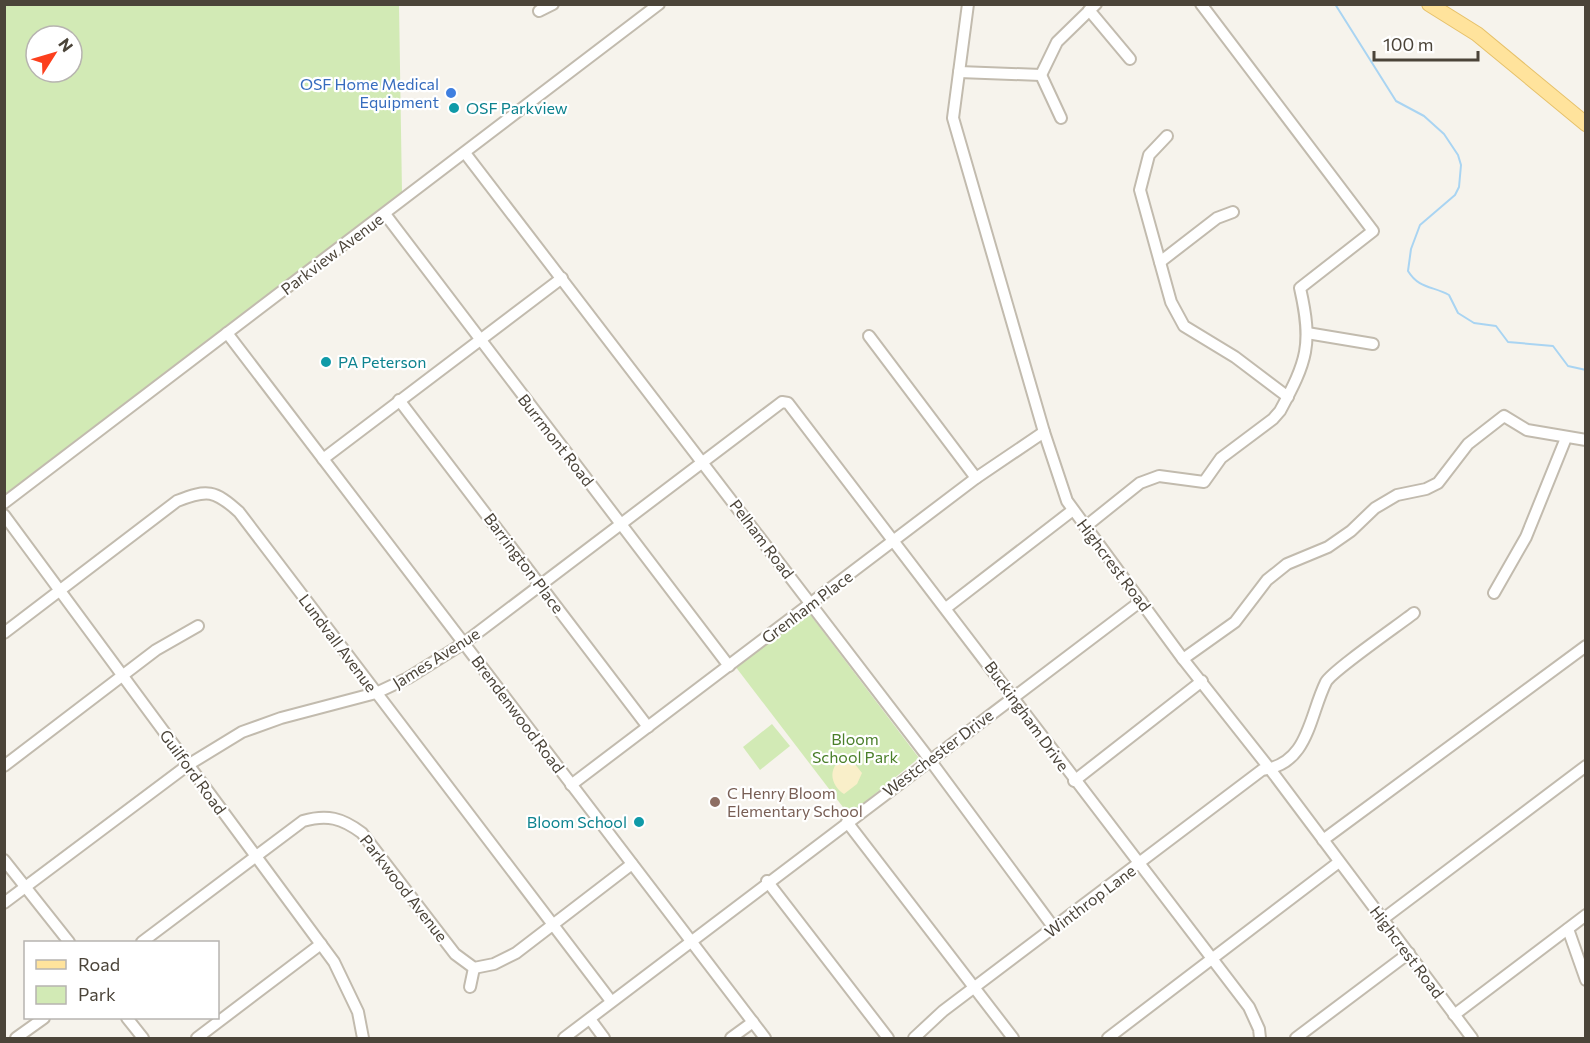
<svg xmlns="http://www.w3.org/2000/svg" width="1590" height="1043" font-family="Commissioner,sans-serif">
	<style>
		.green { fill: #d2eab5; fill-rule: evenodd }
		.sand { fill: #f9efc9 }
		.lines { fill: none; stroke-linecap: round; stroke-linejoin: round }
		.stream { stroke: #a9d4f2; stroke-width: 2 }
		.minor-casing { stroke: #c2bbae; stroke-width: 14 }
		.major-casing { stroke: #e6c16a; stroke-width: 16 }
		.minor { stroke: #fff; stroke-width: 10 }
		.major { stroke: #ffe39c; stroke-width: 14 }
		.shop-dot { fill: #3f7fe0; stroke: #fff; stroke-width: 2 }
		.culture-dot { fill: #0f9aa8; stroke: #fff; stroke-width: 2 }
		.education-dot { fill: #8d6e63; stroke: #fff; stroke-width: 2 }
		.labels { text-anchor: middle; stroke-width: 4.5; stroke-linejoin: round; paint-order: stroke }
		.shop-label { font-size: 16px; fill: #366cbe; stroke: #fff; text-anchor: end }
		.culture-label { font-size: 16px; fill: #0d838f; stroke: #fff; text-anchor: start }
		.street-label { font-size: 16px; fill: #4b4439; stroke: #fff }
		.park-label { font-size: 16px; fill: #4a7f2a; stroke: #fff }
		.education-label { font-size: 16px; fill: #785e54; stroke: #fff; text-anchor: start }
	</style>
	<rect width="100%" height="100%" fill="#f6f3ec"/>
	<g class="green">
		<path d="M 5,5 L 399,5 L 402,193 L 383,212 L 5,502 ZM 36,36 L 72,36 L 72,72 L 36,72 Z"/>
		<path d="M 809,613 L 919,758 L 849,815 L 735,666 Z"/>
		<path d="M 772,724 L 790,746 L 760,770 L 743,747 Z"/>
	</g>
	<path class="sand" d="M 842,760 L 854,763 L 862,773 L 857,784 L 844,794 C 831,786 827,768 842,760 Z"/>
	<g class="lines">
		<path class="stream" d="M 1335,4 L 1396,101 L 1424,116 L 1444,134 L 1458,155 L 1461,165 L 1459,187 L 1455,195 L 1420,225 L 1411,249 L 1408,271 C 1419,289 1433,286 1449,295 L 1458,313 L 1474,323 L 1496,326 L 1508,342 L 1553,346 L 1568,366 L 1586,370"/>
		<defs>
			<g id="minor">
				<path d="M 968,4 L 953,118 L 1044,432 L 1067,501 L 1183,659 L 1270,769 L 1472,1038"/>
				<path d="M 1089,10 L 1130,59"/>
				<path d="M 539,11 L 553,4"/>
				<path d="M 959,72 L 1041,75"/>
				<path d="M 1041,75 L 1057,42 L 1096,4"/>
				<path d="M 1041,75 L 1061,118"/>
				<path d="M 1167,136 L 1149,155 L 1140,190 L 1171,302 L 1184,326 L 1235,357 L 1288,397"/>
				<path d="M 465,153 L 924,752 L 1054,928"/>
				<path d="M 385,214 L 729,666"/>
				<path d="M 1160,262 L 1217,218 L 1233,212"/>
				<path d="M 227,333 L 765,1038"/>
				<path d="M 1307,333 L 1373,344"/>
				<path d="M 869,336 L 976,478"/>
				<path d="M 399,400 L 648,727"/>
				<path d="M 323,459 L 562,278"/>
				<path d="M 4,503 L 659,4"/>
				<path d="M 4,515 L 334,962 L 358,1012 L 363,1038"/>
				<path d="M 1085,527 L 1140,483 L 1159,476 L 1204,482 L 1221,458 L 1273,419 L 1280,411 C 1307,361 1313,345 1300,288 L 1373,231 L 1201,4"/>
				<path d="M 1494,593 L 1526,537 L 1566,438"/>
				<path d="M 946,608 L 1073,510"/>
				<path d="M 4,633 L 177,501 C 207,489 215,490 239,512 L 611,1001"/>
				<path d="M 1183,659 L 1235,622 L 1267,580 L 1287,564 L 1328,547 L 1351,531 L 1375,508 L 1397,495 L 1426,489 L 1438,483 L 1468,444 L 1504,416 L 1527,430 L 1586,440"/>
				<path d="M 4,766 L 156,650 L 198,626"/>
				<path d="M 1074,781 L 1202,681"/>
				<path d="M 571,785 L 976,478 L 1044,432"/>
				<path d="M 847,822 L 1013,1038"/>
				<path d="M 1323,840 L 1586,646"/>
				<path d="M 4,860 L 69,942"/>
				<path d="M 767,881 L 888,1038"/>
				<path d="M 4,903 L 188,765 L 242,732 L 281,718 L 376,693 L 408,678 L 464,643 L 782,402 L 788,403 L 1249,1007 L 1259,1029 L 1260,1038"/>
				<path d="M 1383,919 L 1586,766"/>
				<path d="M 1568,929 L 1586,980"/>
				<path d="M 142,942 L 303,821 C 327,814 342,818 362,833 L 455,954 L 474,968 L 494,964 L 516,953 L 632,864"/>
				<path d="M 470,987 L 474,968"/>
				<path d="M 1454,1015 L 1586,915"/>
				<path d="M 127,1018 L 143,1038"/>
				<path d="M 590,1019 L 604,1038"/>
				<path d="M 16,1038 L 44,1018"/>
				<path d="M 197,1038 L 321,944"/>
				<path d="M 564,1038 L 1141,601"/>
				<path d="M 731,1038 L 753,1022"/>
				<path d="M 914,1038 L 943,1011 L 1262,770 C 1309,764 1309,716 1326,682 C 1332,671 1400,624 1414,613"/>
				<path d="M 1108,1038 L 1339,862"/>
				<path d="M 1296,1038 L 1409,953"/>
			</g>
			<path id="major" d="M 1429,4 L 1477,34 L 1586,124"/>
		</defs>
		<use href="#minor" class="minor-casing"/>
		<use href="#major" class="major-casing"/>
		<use href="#minor" class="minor"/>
		<use href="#major" class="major"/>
	</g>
	<circle class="shop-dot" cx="451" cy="93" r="6"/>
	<g class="culture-dot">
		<circle cx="454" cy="108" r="6"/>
		<circle cx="326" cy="362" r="6"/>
		<circle cx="639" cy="822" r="6"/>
	</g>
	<circle class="education-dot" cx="715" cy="802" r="6"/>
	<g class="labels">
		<g class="shop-label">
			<text x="439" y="90">OSF Home Medical<tspan x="439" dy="18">Equipment</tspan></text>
		</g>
		<g class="culture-label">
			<text x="466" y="114">OSF Parkview</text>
			<text x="338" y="368">PA Peterson</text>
			<text x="627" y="828" text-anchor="end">Bloom School</text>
		</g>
		<g class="street-label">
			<text transform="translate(332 254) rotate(-37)" y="6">Parkview Avenue</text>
			<text transform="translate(556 440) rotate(52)" y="6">Burrmont Road</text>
			<text transform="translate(762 539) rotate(53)" y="6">Pelham Road</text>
			<text transform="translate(524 563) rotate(53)" y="6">Barrington Place</text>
			<text transform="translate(1114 565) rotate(53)" y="6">Highcrest Road</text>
			<text transform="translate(807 607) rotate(-37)" y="6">Grenham Place</text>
			<text transform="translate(338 643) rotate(53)" y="6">Lundvall Avenue</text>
			<text transform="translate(436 658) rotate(-32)" y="6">James Avenue</text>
			<text transform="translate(518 714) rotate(53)" y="6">Brendenwood Road</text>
			<text transform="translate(1027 716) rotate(54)" y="6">Buckingham Drive</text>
			<text transform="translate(938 753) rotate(-37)" y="6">Westchester Drive</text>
			<text transform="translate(193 772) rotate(54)" y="6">Guilford Road</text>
			<text transform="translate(404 888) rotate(52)" y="6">Parkwood Avenue</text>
			<text transform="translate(1090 901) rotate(-37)" y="6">Winthrop Lane</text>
			<text transform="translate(1407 952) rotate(53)" y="6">Highcrest Road</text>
		</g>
		<g class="park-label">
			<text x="855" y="745">Bloom<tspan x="855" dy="18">School Park</tspan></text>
		</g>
		<g class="education-label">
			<text x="727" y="799">C Henry Bloom<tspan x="727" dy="18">Elementary School</tspan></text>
		</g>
	</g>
	<rect width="1590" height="1043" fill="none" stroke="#4b4439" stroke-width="12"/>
	<rect x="24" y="941" width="195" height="78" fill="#ffffff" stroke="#b7b4b0" stroke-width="1.5"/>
	<rect x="36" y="960" width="30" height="9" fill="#ffe39c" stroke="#b7b4b0" stroke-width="1.5"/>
	<text x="78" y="971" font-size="18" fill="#4b4439">Road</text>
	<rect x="36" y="986" width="30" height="18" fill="#d2eab5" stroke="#b7b4b0" stroke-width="1.5"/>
	<text x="78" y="1001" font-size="18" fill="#4b4439">Park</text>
	<g transform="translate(54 54) rotate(53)"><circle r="28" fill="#ffffff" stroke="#b7b4b0" stroke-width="1.5"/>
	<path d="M0-4.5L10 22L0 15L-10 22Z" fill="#fc3f1d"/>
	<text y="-9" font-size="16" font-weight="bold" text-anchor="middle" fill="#4b4439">N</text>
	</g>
	<path d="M1374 51v9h104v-9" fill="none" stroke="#4b4439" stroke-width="3"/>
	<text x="1383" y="51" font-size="18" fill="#4b4439" stroke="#ffffff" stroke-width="4.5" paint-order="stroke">100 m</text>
</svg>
